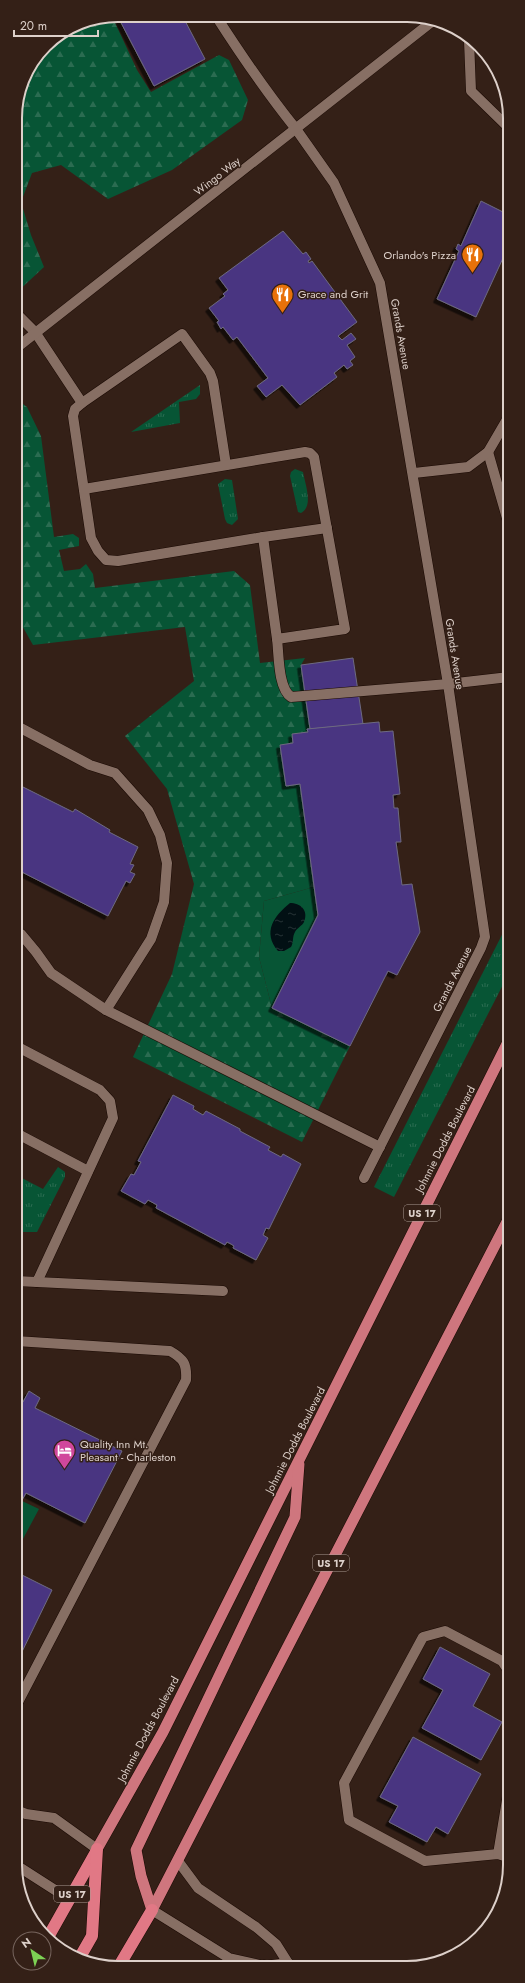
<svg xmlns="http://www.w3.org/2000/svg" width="525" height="1983" font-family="Jost,sans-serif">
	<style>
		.grass { fill: url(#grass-tufts) }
		.forest { fill: url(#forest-firs) }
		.garden { fill: #075535 }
		.water { fill: url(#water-ripples) }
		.building { fill: #4a3581; stroke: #6d6a80; filter: url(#shadow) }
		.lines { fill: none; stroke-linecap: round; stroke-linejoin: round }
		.service-casing { stroke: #1a0903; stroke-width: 11 }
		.minor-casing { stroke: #1a0903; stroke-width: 11 }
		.tertiary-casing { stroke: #1a0903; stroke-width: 11 }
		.secondary-casing { stroke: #1a0903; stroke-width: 11 }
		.trunk-casing { stroke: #1a0903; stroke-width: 12 }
		.motorway-casing { stroke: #1a0903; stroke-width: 13 }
		.service { stroke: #876f64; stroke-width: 10 }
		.minor { stroke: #876f64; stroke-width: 10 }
		.tertiary { stroke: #876f64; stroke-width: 10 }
		.secondary { stroke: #876f64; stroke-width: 10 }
		.trunk { stroke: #cf767e; stroke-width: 11 }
		.motorway { stroke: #e17885; stroke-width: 12 }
		.labels { text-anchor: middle; stroke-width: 3; stroke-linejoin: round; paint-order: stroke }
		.shield { fill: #342017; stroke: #aa9b94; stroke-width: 1 }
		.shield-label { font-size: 10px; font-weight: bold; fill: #ddd0ca }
		.street-label { font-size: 11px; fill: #ddd0ca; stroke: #342017 }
		.poi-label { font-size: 11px; fill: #ddd0ca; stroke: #342017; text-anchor: start }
		.rim { fill: none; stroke: #ddd0ca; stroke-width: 2 }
	</style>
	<defs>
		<pattern id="grass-tufts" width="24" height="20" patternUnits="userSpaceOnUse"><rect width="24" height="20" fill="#075535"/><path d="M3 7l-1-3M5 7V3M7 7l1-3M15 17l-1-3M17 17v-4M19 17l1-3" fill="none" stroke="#2b6c51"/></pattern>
		<pattern id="forest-firs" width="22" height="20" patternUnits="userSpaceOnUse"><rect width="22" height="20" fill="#075535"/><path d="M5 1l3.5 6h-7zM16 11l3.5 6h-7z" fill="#2b6c51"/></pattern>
		<pattern id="water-ripples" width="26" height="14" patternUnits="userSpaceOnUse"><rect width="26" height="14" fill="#021014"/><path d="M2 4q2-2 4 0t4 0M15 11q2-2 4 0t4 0" fill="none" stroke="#263235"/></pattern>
		<filter id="shadow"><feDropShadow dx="-3.5" dy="3.5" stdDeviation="0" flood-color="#0009"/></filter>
	</defs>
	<rect width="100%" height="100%" fill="#342017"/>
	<g class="grass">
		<path d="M 200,385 L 200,394 L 196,399 L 179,402 L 180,423 L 131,432 Z"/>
		<path d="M 295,469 L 303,472 C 305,484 314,506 301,513 L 298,512 L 290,476 L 291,472 Z"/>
		<path d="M 225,479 L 232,480 L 238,519 L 232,525 L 227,523 L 225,519 L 218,484 Z"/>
		<path d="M 509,921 L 509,973 L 394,1197 L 374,1187 Z"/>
		<path d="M 58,1167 L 65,1172 L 65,1177 L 37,1232 L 16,1232 L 16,1175 L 43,1189 Z"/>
	</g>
	<g class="forest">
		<path d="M 112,16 L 137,70 L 151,92 L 219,55 L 229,60 L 248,100 L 242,120 L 172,170 L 108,199 L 61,165 L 32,173 L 21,202 L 31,235 L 44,267 L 15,294 L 15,112 L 23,78 L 45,45 L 79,23 Z"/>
		<path d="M 16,399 L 27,407 L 41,436 L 54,537 L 73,534 L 79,538 L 79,546 L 59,550 L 64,571 L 80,569 L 86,564 L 93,574 L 95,588 L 234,571 L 250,585 L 260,663 L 305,658 L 301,665 L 310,729 L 308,732 L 292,734 L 293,743 L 280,745 L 286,785 L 300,784 L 314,887 L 264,901 L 259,957 L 272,1008 L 350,1046 L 302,1142 L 133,1057 L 172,974 L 194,884 L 167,789 L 125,736 L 194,681 L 185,627 L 33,645 L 15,613 Z"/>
	</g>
	<g class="garden">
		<path d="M 314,887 L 318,915 L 272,1008 L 259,957 L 264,901 Z"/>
		<path d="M 22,1501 L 39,1509 L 16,1552 L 16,1502 L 20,1504 Z"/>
	</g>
	<path class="water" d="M 290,903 C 300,903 309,910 304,922 C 302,926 297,928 295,932 C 292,937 294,942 291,947 L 284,951 L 278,951 C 262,932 274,916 290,903 Z"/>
	<g class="building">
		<path d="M 117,15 L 182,15 L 205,59 L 154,86 Z"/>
		<path d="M 481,201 L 509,215 L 509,245 L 476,317 L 437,299 L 459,251 L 456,249 L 458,244 L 461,246 Z"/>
		<path d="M 283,231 L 303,254 L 306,252 L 311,259 L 308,261 L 309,263 L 312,261 L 357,322 L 338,336 L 342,340 L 351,333 L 356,339 L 347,345 L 355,357 L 350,361 L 353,365 L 347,369 L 344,365 L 334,373 L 337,377 L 300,405 L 282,385 L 266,397 L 257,386 L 268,378 L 237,337 L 233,340 L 223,327 L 221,329 L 217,322 L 219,321 L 209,308 L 225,296 L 223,294 L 228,290 L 219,278 Z"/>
		<path d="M 353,658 L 363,724 L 310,729 L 301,665 Z"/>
		<path d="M 379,722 L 380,732 L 393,731 L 400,794 L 393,795 L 394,808 L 398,808 L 401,842 L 396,842 L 402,885 L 412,884 L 420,932 L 397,975 L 388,971 L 350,1046 L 272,1008 L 318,915 L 300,784 L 286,786 L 280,745 L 293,743 L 292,734 L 308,732 L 307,729 Z"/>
		<path d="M 15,783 L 73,812 L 75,809 L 110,830 L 109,832 L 138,847 L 130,864 L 134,865 L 130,872 L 135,874 L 130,883 L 126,881 L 108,916 L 16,869 Z"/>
		<path d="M 173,1095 L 194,1106 L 193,1109 L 203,1115 L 206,1111 L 240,1129 L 240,1131 L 270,1147 L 268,1150 L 281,1157 L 283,1154 L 301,1164 L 269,1229 L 266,1228 L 263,1235 L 268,1238 L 256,1260 L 233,1248 L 234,1246 L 231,1244 L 227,1242 L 225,1245 L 156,1208 L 157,1205 L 148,1200 L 145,1204 L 121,1191 L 131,1174 L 134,1175 L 141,1162 L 138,1161 Z"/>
		<path d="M 29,1391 L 40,1398 L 35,1408 L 122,1451 L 85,1523 L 26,1493 L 20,1504 L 16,1502 L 16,1398 L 23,1402 Z"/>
		<path d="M 16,1572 L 52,1590 L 17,1662 L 16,1662 Z"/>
		<path d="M 440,1647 L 490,1674 L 473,1706 L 502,1722 L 481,1760 L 422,1728 L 443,1690 L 423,1679 Z"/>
		<path d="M 413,1737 L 481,1774 L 448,1834 L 436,1827 L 427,1842 L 389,1822 L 398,1806 L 380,1797 Z"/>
	</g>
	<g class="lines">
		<defs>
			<g id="service">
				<path d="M 216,16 C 241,55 267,93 296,129"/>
				<path d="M 15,312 L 35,332 L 82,403 L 75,409 L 73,416 L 91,538 L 98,551 L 106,560 L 118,561 L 263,537 L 327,528"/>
				<path d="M 82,403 L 182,334 L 210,373 L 213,381 L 226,465"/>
				<path d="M 488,452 L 509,525"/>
				<path d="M 414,473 L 468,467 L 488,452 L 509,416"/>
				<path d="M 84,489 L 305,452 L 310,453 L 314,457 L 345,629 L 277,639 L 263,537"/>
				<path d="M 277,639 C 279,655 278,688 291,697 L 448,684 L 509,677"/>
				<path d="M 15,725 L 90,765 L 115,773 L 148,810 L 160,835 L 167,863 L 164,902 L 151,939 L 106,1010"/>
				<path d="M 16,931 L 21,934 L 36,952 L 51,973 L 106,1010 L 380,1147"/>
				<path d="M 16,1046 L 100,1090 L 110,1101 L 113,1118 L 37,1282 L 16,1281"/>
				<path d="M 16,1133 L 88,1171"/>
				<path d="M 37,1282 L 223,1291"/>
				<path d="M 16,1341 L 170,1351 C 184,1359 187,1364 186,1380 L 16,1706"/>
				<path d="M 510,1673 L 502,1661 L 445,1631 L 423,1637 L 344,1783 L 349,1820 L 425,1861 L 498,1854 L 510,1858"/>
				<path d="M 498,1854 L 510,1782"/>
			</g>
			<path id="minor" d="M 296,129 L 334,183 L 380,283 L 448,684 L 485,937 L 481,948 L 364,1178"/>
			<g id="tertiary">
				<path d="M 15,349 L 434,20"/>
				<path d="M 16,1810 L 26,1814 L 54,1818 L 97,1849"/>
				<path d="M 16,1865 L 69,1899"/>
			</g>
			<g id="secondary">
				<path d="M 469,40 L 471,91 L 509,128"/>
				<path d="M 178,1861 L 198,1888 L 256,1927 L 276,1944 L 288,1963 L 294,1967"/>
				<path d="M 152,1910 L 229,1958 L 264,1966 L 288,1963"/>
			</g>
			<g id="trunk">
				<path d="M 97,1849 L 163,1732 L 509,1040"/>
				<path d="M 152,1910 L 510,1216"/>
				<path d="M 152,1910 L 141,1876 L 136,1850 L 295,1517 L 299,1464"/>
			</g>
			<g id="motorway">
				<path d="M 47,1939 L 96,1852"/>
				<path d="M 80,1957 L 92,1936 L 97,1849"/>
				<path d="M 119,1966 L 152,1910"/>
				<path d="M 264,1967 L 264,1966"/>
			</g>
		</defs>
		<use href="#service" class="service-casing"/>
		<use href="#minor" class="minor-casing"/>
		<use href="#tertiary" class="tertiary-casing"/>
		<use href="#secondary" class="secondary-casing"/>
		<use href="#trunk" class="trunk-casing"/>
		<use href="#motorway" class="motorway-casing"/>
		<use href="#service" class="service"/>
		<use href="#minor" class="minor"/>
		<use href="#tertiary" class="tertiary"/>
		<use href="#secondary" class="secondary"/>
		<use href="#trunk" class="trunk"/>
		<use href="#motorway" class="motorway"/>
	</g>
	<defs>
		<symbol id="restaurant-pin" viewBox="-11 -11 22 30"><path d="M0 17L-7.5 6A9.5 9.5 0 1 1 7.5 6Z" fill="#e8710a" stroke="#342017"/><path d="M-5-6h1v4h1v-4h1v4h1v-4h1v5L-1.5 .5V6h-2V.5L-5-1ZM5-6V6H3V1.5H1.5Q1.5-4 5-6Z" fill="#fff"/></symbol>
		<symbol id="hotel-pin" viewBox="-11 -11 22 30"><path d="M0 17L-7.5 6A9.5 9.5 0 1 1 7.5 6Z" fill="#d1479c" stroke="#342017"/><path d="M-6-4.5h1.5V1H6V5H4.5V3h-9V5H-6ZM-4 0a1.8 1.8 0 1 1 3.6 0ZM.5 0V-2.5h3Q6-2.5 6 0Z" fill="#fff"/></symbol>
	</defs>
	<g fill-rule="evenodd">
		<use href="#restaurant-pin" x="460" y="242" width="25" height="34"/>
		<use href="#restaurant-pin" x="270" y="282" width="25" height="34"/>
		<use href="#hotel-pin" x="52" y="1438" width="25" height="34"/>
	</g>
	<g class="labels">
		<g class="shield">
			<rect x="404" y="1205" width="36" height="16" rx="3"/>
			<rect x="313" y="1555" width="36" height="16" rx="3"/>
			<rect x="54" y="1886" width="36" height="16" rx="3"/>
		</g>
		<g class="shield-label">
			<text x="422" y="1217">US 17</text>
			<text x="331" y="1567">US 17</text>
			<text x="72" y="1898">US 17</text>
		</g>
		<g class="street-label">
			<text transform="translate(217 176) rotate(-38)" y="4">Wingo Way</text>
			<text transform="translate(401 334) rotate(80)" y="4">Grands Avenue</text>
			<text transform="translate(455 654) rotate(81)" y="4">Grands Avenue</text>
			<text transform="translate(452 979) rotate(-63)" y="4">Grands Avenue</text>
			<text transform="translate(445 1139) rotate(-63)" y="4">Johnnie Dodds Boulevard</text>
			<text transform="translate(295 1440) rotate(-63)" y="4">Johnnie Dodds Boulevard</text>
			<text transform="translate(148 1729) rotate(-62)" y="4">Johnnie Dodds Boulevard</text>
		</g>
		<g class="poi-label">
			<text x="456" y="259" text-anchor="end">Orlando's Pizza</text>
			<text x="298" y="298">Grace and Grit</text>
			<text x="80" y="1448">Quality Inn Mt.<tspan x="80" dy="13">Pleasant - Charleston</tspan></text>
		</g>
	</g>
	<path d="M0 0H525V1983H0ZM118 22H407A96 96 0 0 1 503 118V1865A96 96 0 0 1 407 1961H118A96 96 0 0 1 22 1865V118A96 96 0 0 1 118 22Z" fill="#342017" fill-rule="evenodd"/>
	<path class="rim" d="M118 22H407A96 96 0 0 1 503 118V1865A96 96 0 0 1 407 1961H118A96 96 0 0 1 22 1865V118A96 96 0 0 1 118 22Z"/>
	<g transform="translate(32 1951) rotate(325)"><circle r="19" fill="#342017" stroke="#78665f"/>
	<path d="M0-3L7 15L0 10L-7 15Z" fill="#7dd154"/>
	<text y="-6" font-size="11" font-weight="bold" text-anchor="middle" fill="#ddd0ca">N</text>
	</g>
	<path d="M14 30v6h84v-6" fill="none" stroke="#ddd0ca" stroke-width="2"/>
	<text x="20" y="30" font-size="12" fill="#ddd0ca" stroke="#342017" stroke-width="3" paint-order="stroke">20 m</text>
</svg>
